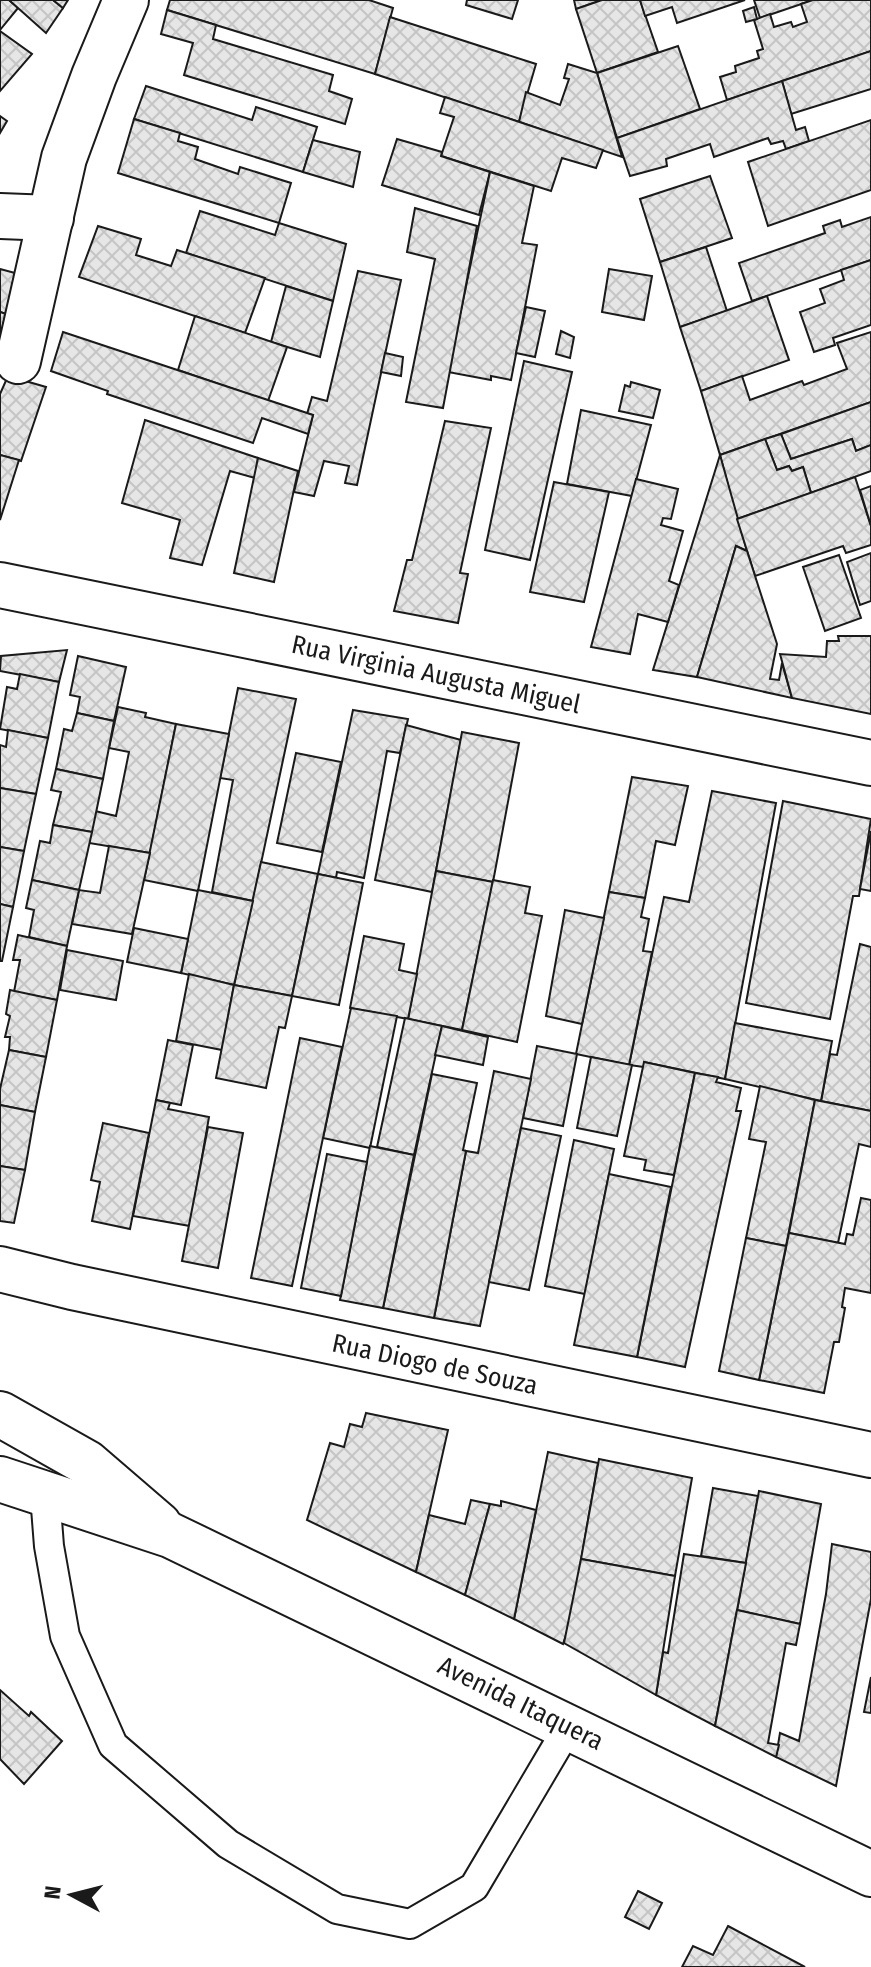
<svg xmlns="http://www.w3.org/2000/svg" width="871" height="1967" font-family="'Fira Sans Condensed',sans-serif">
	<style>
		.building { fill: url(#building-cross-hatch); stroke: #1a1a1a; stroke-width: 2 }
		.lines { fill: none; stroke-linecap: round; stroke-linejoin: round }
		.lane-casing { stroke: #1a1a1a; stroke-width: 32 }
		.street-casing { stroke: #1a1a1a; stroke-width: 48 }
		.primary-casing { stroke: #1a1a1a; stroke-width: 48 }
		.lane { stroke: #fff; stroke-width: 28 }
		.street { stroke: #fff; stroke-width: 44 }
		.primary { stroke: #fff; stroke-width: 44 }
		.labels { text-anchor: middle; stroke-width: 6; stroke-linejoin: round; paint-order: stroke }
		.street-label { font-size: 26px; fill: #1a1a1a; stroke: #fff }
	</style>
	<defs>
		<pattern id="building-cross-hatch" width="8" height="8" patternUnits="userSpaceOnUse" patternTransform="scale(2)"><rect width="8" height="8" fill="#e6e6e6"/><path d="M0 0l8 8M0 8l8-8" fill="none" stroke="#c5c5c5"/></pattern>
	</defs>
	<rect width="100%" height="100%" fill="#fff"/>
	<g class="building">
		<path d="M 0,0 L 9,0 L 18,8 L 0,30 Z"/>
		<path d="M 9,0 L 53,0 L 63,8 L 46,33 Z"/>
		<path d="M 53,0 L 68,0 L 63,8 Z"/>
		<path d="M 170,0 L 369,0 L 393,8 L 375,74 L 167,10 Z"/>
		<path d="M 467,0 L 518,0 L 512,19 L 466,5 Z"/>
		<path d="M 574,0 L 602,0 L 576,9 Z"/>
		<path d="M 602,0 L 640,0 L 658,52 L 597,73 L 576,9 Z"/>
		<path d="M 640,0 L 745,0 L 677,23 L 672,7 L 645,16 Z"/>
		<path d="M 754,0 L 813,0 L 760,18 Z"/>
		<path d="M 813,0 L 871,0 L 871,51 L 727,100 L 720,77 L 736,72 L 735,66 L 759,58 L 757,51 L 763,49 L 754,20 L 770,14 L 774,27 L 791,22 L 793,27 L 807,22 L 801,4 Z"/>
		<path d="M 754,7 L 757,19 L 746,22 L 743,11 Z"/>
		<path d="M 167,10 L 216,25 L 213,39 L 333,75 L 329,91 L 352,99 L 345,124 L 184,75 L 193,43 L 161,34 Z"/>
		<path d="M 390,17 L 536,64 L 519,122 L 375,74 Z"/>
		<path d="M 0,31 L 32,54 L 0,91 Z"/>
		<path d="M 678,46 L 700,109 L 617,138 L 597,73 Z"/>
		<path d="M 871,51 L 871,89 L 791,114 L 782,81 Z"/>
		<path d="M 568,64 L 597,73 L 622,157 L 519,122 L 526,92 L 560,105 L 569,79 L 564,78 Z"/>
		<path d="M 782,81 L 796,130 L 805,127 L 809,141 L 786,149 L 783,141 L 771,144 L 768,138 L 714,157 L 710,144 L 666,159 L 667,166 L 630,176 L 617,138 Z"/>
		<path d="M 146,86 L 252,120 L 256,107 L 317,127 L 303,172 L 134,119 Z"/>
		<path d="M 445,97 L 603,150 L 596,168 L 562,158 L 551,191 L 441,156 L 454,117 L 440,113 Z"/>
		<path d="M 0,116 L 7,121 L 0,133 Z"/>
		<path d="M 134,119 L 180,133 L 178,141 L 198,147 L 195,159 L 238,174 L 240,167 L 291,183 L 279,223 L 118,173 Z"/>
		<path d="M 871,120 L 871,190 L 768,226 L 748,162 Z"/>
		<path d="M 397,139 L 442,152 L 441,156 L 490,172 L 479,215 L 382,185 Z"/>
		<path d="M 313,140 L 360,152 L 353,187 L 303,172 Z"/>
		<path d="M 490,172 L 534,186 L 522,243 L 537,245 L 511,380 L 491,376 L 491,380 L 448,372 Z"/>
		<path d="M 710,176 L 732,238 L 660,262 L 640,199 Z"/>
		<path d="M 415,208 L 477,226 L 443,408 L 406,402 L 435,259 L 407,252 Z"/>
		<path d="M 200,211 L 275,235 L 279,223 L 346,244 L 333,301 L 186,253 Z"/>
		<path d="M 871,217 L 871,260 L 752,301 L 739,263 L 825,233 L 823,226 L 840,220 L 842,227 Z"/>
		<path d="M 98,226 L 141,239 L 136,255 L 171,266 L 177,250 L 265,278 L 245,333 L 79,277 Z"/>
		<path d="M 706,247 L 727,311 L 680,327 L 660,262 Z"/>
		<path d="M 871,260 L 871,325 L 833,338 L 835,345 L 814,352 L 800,312 L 825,303 L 820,289 L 844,280 L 841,270 Z"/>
		<path d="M 0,269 L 15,273 L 6,314 L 0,312 Z"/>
		<path d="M 609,269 L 652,276 L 644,320 L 602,312 Z"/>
		<path d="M 358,271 L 401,280 L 357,485 L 345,483 L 349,466 L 324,461 L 314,496 L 294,492 L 313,415 L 307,414 L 312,397 L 327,401 Z"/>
		<path d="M 286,286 L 333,301 L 320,357 L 271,342 Z"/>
		<path d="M 767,296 L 789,360 L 701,391 L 680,327 Z"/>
		<path d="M 526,307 L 545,311 L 535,357 L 516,353 Z"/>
		<path d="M 0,312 L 6,314 L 0,340 Z"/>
		<path d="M 195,316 L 287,347 L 268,401 L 178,370 Z"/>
		<path d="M 561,331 L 574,337 L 570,358 L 556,354 Z"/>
		<path d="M 63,332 L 313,415 L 308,434 L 262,418 L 253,443 L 107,394 L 108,391 L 51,371 Z"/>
		<path d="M 871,332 L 871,402 L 720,455 L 701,391 L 742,376 L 750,400 L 802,381 L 804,385 L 847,369 L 837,343 Z"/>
		<path d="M 385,353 L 403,357 L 401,376 L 381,372 Z"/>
		<path d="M 524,361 L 572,372 L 530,560 L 485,550 Z"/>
		<path d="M 8,376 L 46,387 L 21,461 L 0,455 L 0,394 Z"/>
		<path d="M 631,382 L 660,390 L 653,418 L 619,411 L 625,385 L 630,387 Z"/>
		<path d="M 871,402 L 871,445 L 856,451 L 852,439 L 791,459 L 781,434 Z"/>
		<path d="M 581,410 L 651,425 L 632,496 L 567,484 Z"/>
		<path d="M 145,420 L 258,458 L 255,478 L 230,471 L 202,565 L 170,558 L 180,520 L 122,503 Z"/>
		<path d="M 445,421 L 491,428 L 460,573 L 468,574 L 458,623 L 394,611 L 407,560 L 412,560 Z"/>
		<path d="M 781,434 L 791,459 L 852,439 L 856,451 L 871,445 L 871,471 L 811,493 L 803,467 L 792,471 L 789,466 L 777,470 L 765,439 Z"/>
		<path d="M 765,439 L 777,470 L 789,466 L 792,471 L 803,467 L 811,493 L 737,519 L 720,455 Z"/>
		<path d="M 0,455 L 19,460 L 0,520 Z"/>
		<path d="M 720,455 L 747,551 L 736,546 L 697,677 L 653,670 Z"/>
		<path d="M 258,458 L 298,471 L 274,582 L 234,573 Z"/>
		<path d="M 855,477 L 871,526 L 871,545 L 846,553 L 843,546 L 755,576 L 737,519 Z"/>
		<path d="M 636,479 L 678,489 L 671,519 L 663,518 L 661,525 L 683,531 L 669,581 L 679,585 L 668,622 L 638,614 L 630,654 L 591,647 Z"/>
		<path d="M 554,482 L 609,492 L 584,602 L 530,592 Z"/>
		<path d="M 871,486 L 871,526 L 860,490 Z"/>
		<path d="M 736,546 L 747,551 L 777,644 L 770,679 L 779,680 L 782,663 L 792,698 L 697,677 Z"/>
		<path d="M 871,553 L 871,601 L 860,605 L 847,562 Z"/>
		<path d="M 839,555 L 861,618 L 825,631 L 803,567 Z"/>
		<path d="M 838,636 L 871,636 L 871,714 L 792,698 L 780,654 L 826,657 L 827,641 L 839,641 Z"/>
		<path d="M 67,650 L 59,682 L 0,671 L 1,656 Z"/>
		<path d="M 78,656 L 126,667 L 114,721 L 77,713 L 80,697 L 70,695 Z"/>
		<path d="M 20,674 L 59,682 L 48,738 L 0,729 L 7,687 L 17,689 Z"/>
		<path d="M 238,688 L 296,699 L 253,901 L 212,892 L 233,780 L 220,778 Z"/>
		<path d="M 118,707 L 146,713 L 145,717 L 176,724 L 150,853 L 89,843 L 95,811 L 116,816 L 129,752 L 109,748 Z"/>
		<path d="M 353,710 L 408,719 L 400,753 L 387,751 L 364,878 L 337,872 L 336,878 L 318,874 Z"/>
		<path d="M 77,713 L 114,721 L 103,779 L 56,769 L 64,729 L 72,731 Z"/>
		<path d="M 176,724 L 229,734 L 198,891 L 144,880 Z"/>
		<path d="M 406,725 L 461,740 L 432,892 L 375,880 Z"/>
		<path d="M 8,730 L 48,738 L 36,794 L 0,788 L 0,745 L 6,747 Z"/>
		<path d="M 462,732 L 519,743 L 493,882 L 436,871 Z"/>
		<path d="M 296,753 L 341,762 L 322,852 L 277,843 Z"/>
		<path d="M 56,769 L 103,779 L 92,832 L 53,825 L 61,792 L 51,790 Z"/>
		<path d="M 632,777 L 688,786 L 675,845 L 656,841 L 645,898 L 609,892 Z"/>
		<path d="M 0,788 L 36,794 L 24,851 L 0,847 Z"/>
		<path d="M 712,791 L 776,803 L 725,1079 L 644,1062 L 644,1067 L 629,1065 L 664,897 L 689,902 Z"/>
		<path d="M 783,801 L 871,819 L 859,896 L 853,896 L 830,1019 L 746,1003 Z"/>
		<path d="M 53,825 L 92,832 L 79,890 L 32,880 L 40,841 L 50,843 Z"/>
		<path d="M 871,831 L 871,891 L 860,889 Z"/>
		<path d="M 109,846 L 150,853 L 132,934 L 72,924 L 79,890 L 100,893 Z"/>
		<path d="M 0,847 L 24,851 L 13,907 L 0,904 Z"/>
		<path d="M 261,862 L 318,874 L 292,996 L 234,985 Z"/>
		<path d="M 436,871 L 493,882 L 462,1030 L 408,1019 Z"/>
		<path d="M 318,874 L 363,883 L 339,1005 L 292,996 Z"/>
		<path d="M 32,880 L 79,890 L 67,946 L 29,937 L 34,910 L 26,908 Z"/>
		<path d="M 493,880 L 530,887 L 525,913 L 542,916 L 517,1042 L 462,1030 Z"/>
		<path d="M 198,890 L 253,901 L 234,985 L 181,973 Z"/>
		<path d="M 609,892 L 645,898 L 641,917 L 649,919 L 643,951 L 652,952 L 629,1065 L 576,1054 Z"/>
		<path d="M 0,904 L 13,907 L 2,961 L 0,961 Z"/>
		<path d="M 565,910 L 604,918 L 582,1024 L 546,1016 Z"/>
		<path d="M 134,928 L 188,939 L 181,973 L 127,962 Z"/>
		<path d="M 18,935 L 67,946 L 57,1000 L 14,992 L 20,960 L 13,960 Z"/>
		<path d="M 364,936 L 404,944 L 399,970 L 417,974 L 408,1019 L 350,1008 Z"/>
		<path d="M 860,944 L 871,947 L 871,1111 L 821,1101 L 830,1054 L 837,1055 Z"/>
		<path d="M 67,950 L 123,961 L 116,1000 L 60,990 Z"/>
		<path d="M 189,974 L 234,985 L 222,1050 L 176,1041 Z"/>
		<path d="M 234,985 L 292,996 L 285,1028 L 279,1027 L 266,1088 L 216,1078 Z"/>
		<path d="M 10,990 L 57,1000 L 46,1057 L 9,1050 L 10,1037 L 5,1037 L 10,1016 L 6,1014 Z"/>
		<path d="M 351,1008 L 397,1016 L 370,1148 L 323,1138 Z"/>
		<path d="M 405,1018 L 442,1026 L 414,1155 L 377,1147 Z"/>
		<path d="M 735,1023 L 832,1041 L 821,1101 L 725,1079 Z"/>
		<path d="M 442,1026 L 488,1037 L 483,1065 L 435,1055 Z"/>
		<path d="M 300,1038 L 342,1047 L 292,1286 L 251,1278 Z"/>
		<path d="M 168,1040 L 193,1045 L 181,1105 L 156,1100 Z"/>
		<path d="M 537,1046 L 577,1054 L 563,1126 L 523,1118 Z"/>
		<path d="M 9,1050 L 46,1057 L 35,1112 L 0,1105 L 0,1089 Z"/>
		<path d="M 591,1057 L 632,1065 L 617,1136 L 577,1128 Z"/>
		<path d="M 644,1062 L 695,1073 L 674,1175 L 644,1170 L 646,1160 L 624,1156 Z"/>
		<path d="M 494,1071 L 531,1079 L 480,1326 L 434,1318 L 466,1151 L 478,1153 Z"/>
		<path d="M 695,1073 L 718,1077 L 716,1082 L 741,1088 L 736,1111 L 741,1111 L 685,1367 L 637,1357 Z"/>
		<path d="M 432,1074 L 477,1083 L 463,1150 L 466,1151 L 434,1318 L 383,1308 Z"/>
		<path d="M 760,1086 L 815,1100 L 786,1246 L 746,1238 L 766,1142 L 749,1139 Z"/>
		<path d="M 156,1100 L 170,1103 L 168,1109 L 209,1117 L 190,1226 L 133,1216 Z"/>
		<path d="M 815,1100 L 871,1111 L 871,1147 L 859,1144 L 838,1243 L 789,1233 Z"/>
		<path d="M 0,1105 L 35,1112 L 25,1170 L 0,1166 Z"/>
		<path d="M 103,1123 L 149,1133 L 130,1229 L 92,1221 L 100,1182 L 91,1180 Z"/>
		<path d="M 208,1127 L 243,1133 L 218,1268 L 182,1261 Z"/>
		<path d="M 521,1128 L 561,1136 L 529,1290 L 489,1282 Z"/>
		<path d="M 574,1140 L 614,1149 L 585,1294 L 545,1286 Z"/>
		<path d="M 370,1146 L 414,1155 L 383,1308 L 340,1300 Z"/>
		<path d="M 327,1154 L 367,1162 L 341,1296 L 301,1288 Z"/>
		<path d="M 0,1166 L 25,1170 L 14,1223 L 0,1221 Z"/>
		<path d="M 609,1174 L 671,1187 L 637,1357 L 574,1345 Z"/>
		<path d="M 861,1198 L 871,1200 L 871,1293 L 845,1288 L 842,1307 L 845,1308 L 839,1342 L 834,1342 L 824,1393 L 759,1380 L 789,1233 L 845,1244 L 847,1234 L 853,1235 Z"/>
		<path d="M 746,1238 L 786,1246 L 759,1380 L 719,1371 Z"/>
		<path d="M 366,1413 L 448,1430 L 416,1572 L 307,1520 L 330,1443 L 344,1447 L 350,1424 L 362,1427 Z"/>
		<path d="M 548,1452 L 598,1463 L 570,1623 L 563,1644 L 514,1619 Z"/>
		<path d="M 599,1459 L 692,1478 L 675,1576 L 581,1559 Z"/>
		<path d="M 713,1488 L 758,1496 L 746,1563 L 701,1556 Z"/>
		<path d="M 759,1491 L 821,1504 L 800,1624 L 737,1610 Z"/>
		<path d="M 471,1500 L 490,1504 L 465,1595 L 416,1572 L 429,1515 L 465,1524 Z"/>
		<path d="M 501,1501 L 536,1510 L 514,1619 L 465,1595 L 490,1504 L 501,1506 Z"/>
		<path d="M 832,1544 L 871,1552 L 871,1599 L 836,1786 L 776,1757 L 780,1733 L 799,1741 L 826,1594 Z"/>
		<path d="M 684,1554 L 746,1563 L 715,1726 L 656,1695 L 663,1652 L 668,1653 Z"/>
		<path d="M 581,1559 L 675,1576 L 656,1695 L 564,1643 Z"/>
		<path d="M 737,1610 L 800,1624 L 796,1645 L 786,1643 L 768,1743 L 779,1745 L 776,1757 L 715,1726 Z"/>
		<path d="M 871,1677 L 871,1713 L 864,1712 Z"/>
		<path d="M 0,1690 L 29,1716 L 31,1712 L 62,1741 L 24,1784 L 0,1759 Z"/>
		<path d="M 638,1891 L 662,1903 L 649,1929 L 625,1917 Z"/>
		<path d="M 728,1926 L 805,1967 L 682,1967 L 693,1946 L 713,1955 Z"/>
	</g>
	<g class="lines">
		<defs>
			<path id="lane" d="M 45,1495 L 49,1546 L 65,1636 L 113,1745 L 228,1844 L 337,1909 L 410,1924 L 474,1887 L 569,1726"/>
			<g id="street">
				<path d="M 0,216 L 51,218"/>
				<path d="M 18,361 L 64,158 L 94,76 L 126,0"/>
				<path d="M 0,585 L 871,763"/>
				<path d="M 0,1269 L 72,1287 L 871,1455"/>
			</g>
			<g id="primary">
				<path d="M 0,1414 L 87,1463 L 159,1525"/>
				<path d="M 0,1479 L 170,1535 L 871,1874"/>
			</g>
		</defs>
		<use href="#lane" class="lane-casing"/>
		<use href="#street" class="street-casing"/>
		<use href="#primary" class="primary-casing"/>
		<use href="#lane" class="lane"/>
		<use href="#street" class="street"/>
		<use href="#primary" class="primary"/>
	</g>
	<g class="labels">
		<g class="street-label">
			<text transform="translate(436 674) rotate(12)" y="9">Rua Virginia Augusta Miguel</text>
			<text transform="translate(435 1364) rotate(12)" y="9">Rua Diogo de Souza</text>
			<text transform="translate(521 1703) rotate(26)" y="9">Avenida Itaquera</text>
		</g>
	</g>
	<g transform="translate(72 1895) rotate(277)" stroke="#ffffff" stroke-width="6" paint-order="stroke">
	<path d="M0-6L14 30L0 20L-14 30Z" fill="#1a1a1a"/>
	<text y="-12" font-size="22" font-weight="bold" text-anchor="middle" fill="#1a1a1a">N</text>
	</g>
</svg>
